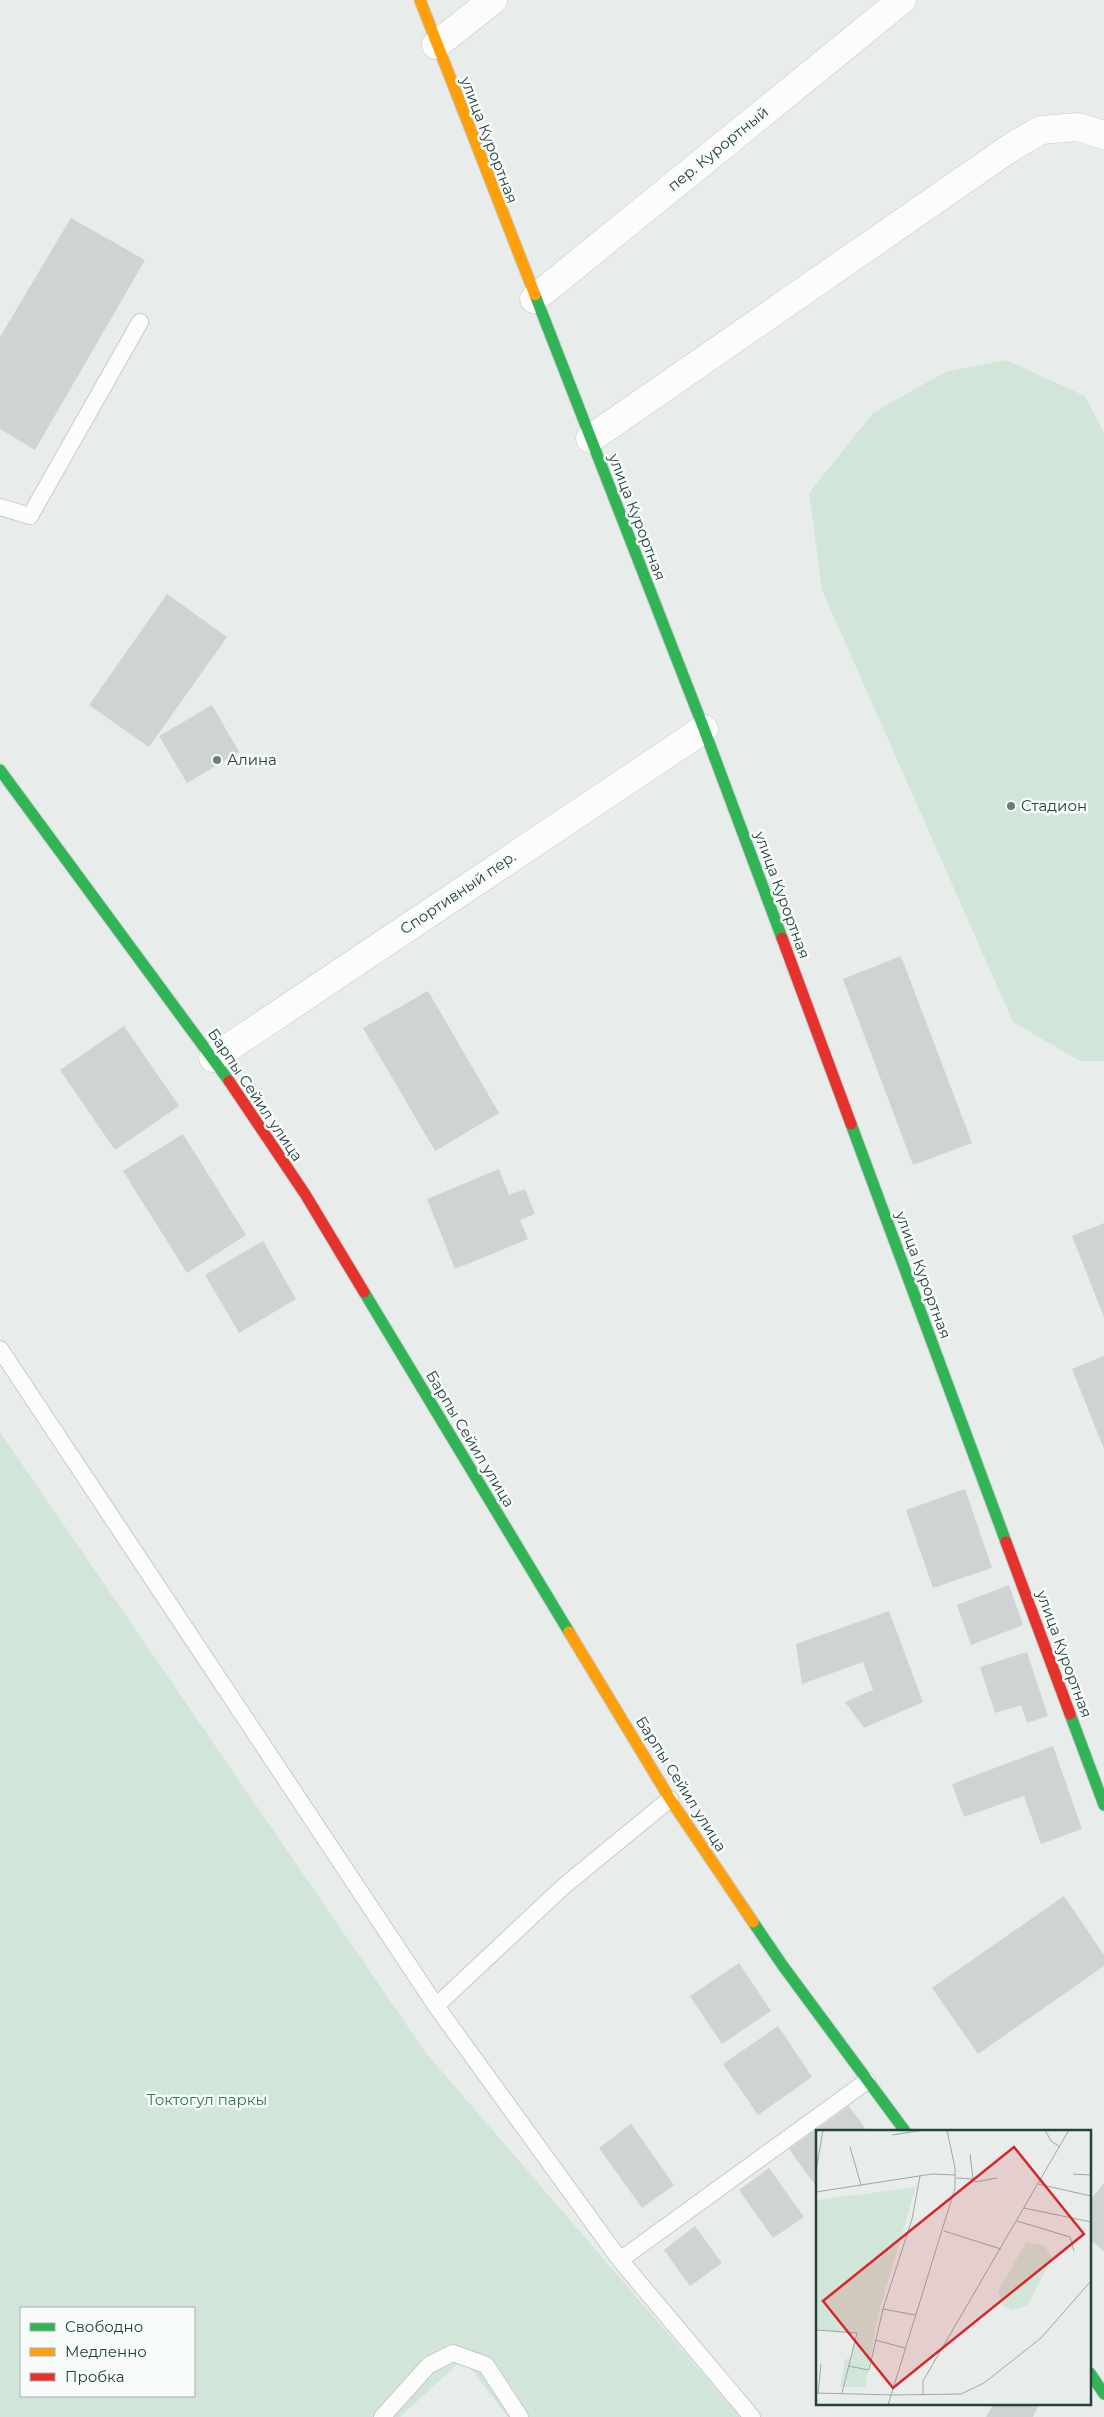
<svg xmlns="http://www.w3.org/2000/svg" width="1104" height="2417" font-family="Montserrat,sans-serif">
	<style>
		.green { fill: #d1e6d8; fill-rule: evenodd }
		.building { fill: #cfd4d2 }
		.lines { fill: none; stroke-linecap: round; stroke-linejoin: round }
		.lane-casing { stroke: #c5cac8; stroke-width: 18 }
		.street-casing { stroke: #c5cac8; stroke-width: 29 }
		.fast-casing { stroke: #c3cbc8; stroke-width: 13 }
		.slow-casing { stroke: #c3cbc8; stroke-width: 13 }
		.jam-casing { stroke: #c3cbc8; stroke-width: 13 }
		.lane { stroke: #fcfcfc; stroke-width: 16 }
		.street { stroke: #fcfcfc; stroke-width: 28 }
		.fast { stroke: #30b455; stroke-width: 11 }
		.slow { stroke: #ff9f0a; stroke-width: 11 }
		.jam { stroke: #e5322d; stroke-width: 11 }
		.poi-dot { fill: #697e78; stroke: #f7fbf9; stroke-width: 2 }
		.labels { text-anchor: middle; stroke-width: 5; stroke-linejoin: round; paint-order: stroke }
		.street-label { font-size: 15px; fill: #24423a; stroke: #f7fbf9 }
		.poi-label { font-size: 15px; fill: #24423a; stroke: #f7fbf9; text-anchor: start }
		.park-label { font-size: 15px; fill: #2d7a4b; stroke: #f7fbf9 }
		.inset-road { fill: none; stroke: #9aa9a4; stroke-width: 1 }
		.view { fill: #d62828; fill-opacity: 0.15; stroke: #d62828; stroke-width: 2.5 }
		.inset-edge { fill: none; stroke: #24423a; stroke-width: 2.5 }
	</style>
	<rect width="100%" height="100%" fill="#e8edeb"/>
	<g class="green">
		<path d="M 1006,360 L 1085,396 L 1104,433 L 1104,1061 L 1080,1061 L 1013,1022 L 822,590 L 809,493 L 873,413 L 945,372 Z"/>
		<path d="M 0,1432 L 426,2053 L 740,2417 L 508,2417 L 463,2359 L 400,2417 L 0,2417 ZM 21,2308 L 194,2308 L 194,2396 L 21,2396 Z"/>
	</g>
	<g class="building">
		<path d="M 71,218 L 145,260 L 35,450 L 0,429 L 0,337 Z"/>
		<path d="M 167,594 L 227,637 L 149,747 L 89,705 Z"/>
		<path d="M 212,705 L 239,752 L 187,783 L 159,736 Z"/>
		<path d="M 901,956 L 972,1143 L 913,1165 L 843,979 Z"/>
		<path d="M 428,991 L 499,1113 L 435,1151 L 363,1028 Z"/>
		<path d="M 124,1026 L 179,1106 L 115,1150 L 60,1070 Z"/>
		<path d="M 183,1134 L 246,1235 L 187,1273 L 123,1171 Z"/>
		<path d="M 499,1169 L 509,1195 L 525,1189 L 535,1214 L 520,1220 L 528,1239 L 455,1269 L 427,1199 Z"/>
		<path d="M 1104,1223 L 1104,1317 L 1072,1236 Z"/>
		<path d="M 263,1241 L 296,1299 L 239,1333 L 205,1275 Z"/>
		<path d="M 1104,1356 L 1104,1449 L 1072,1369 Z"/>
		<path d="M 965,1489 L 992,1568 L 933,1588 L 906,1510 Z"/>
		<path d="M 1009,1585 L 1023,1625 L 971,1645 L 957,1605 Z"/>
		<path d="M 889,1611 L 923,1702 L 864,1728 L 845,1702 L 873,1690 L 863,1662 L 802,1684 L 796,1644 Z"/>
		<path d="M 1027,1652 L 1048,1716 L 1027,1723 L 1021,1705 L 995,1713 L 980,1667 Z"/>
		<path d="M 1053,1746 L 1082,1829 L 1041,1844 L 1024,1796 L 964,1817 L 952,1784 Z"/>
		<path d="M 1064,1896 L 1104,1955 L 1104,1966 L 978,2054 L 932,1988 Z"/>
		<path d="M 739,1963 L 771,2011 L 722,2044 L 690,1996 Z"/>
		<path d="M 778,2026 L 812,2077 L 758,2115 L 723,2064 Z"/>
		<path d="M 849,2106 L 867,2131 L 818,2131 L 818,2189 L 789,2149 Z"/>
		<path d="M 631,2124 L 674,2185 L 642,2208 L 599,2148 Z"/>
		<path d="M 769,2168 L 804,2217 L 773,2238 L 739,2190 Z"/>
		<path d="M 1104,2183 L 1104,2251 L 1090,2240 L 1090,2200 Z"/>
		<path d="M 695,2226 L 722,2263 L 690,2286 L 664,2250 Z"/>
		<path d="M 994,2403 L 1032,2403 L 1038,2407 L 1033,2417 L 986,2417 Z"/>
	</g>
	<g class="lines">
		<defs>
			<g id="lane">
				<path d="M 0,507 L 30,516 L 140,322"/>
				<path d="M 0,1349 L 436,2006"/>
				<path d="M 670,1799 L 564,1886 L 436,2006 L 620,2260 L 752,2417"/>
				<path d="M 620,2260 L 867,2081"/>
				<path d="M 382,2417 L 429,2365 L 453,2353 L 486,2365 L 520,2417"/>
			</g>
			<g id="street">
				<path d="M 436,45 L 493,0"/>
				<path d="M 534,299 L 902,0"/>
				<path d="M 590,439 L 1013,146 L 1041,130 L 1078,127 L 1104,135"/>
				<path d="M 213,1058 L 704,729"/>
			</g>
			<g id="fast">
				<path d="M 535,295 L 704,729 L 782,938"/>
				<path d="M 0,770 L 229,1081"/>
				<path d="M 851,1124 L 1006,1542"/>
				<path d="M 364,1292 L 569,1632"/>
				<path d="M 1070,1714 L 1104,1805"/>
				<path d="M 753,1922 L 783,1966 L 905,2131"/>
				<path d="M 1090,2373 L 1104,2394"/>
			</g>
			<g id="slow">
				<path d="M 420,0 L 535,295"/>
				<path d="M 569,1632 L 670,1799 L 753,1922"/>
			</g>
			<g id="jam">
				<path d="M 782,938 L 851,1124"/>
				<path d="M 229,1081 L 305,1194 L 364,1292"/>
				<path d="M 1006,1542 L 1070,1714"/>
			</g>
		</defs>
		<use href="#lane" class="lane-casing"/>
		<use href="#street" class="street-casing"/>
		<use href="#fast" class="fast-casing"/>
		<use href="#slow" class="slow-casing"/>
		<use href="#jam" class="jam-casing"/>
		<use href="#lane" class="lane"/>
		<use href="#street" class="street"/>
		<use href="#fast" class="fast"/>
		<use href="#slow" class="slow"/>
		<use href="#jam" class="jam"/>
	</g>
	<g class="poi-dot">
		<circle cx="217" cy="760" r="5"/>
		<circle cx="1011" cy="806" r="5"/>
	</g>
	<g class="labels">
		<g class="street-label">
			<text transform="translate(489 140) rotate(69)" y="5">улица Курортная</text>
			<text transform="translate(718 149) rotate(-39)" y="5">пер. Курортный</text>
			<text transform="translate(637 517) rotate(69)" y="5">улица Курортная</text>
			<text transform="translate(458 893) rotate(-34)" y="5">Спортивный пер.</text>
			<text transform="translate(782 895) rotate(70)" y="5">улица Курортная</text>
			<text transform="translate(255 1095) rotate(56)" y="5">Барпы Сейил улица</text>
			<text transform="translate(923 1275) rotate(70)" y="5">улица Курортная</text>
			<text transform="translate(470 1439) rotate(59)" y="5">Барпы Сейил улица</text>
			<text transform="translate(1064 1654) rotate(70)" y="5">улица Курортная</text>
			<text transform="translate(681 1784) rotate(58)" y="5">Барпы Сейил улица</text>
		</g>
		<g class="poi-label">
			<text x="227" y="765">Алина</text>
			<text x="1021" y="811">Стадион</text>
		</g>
		<g class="park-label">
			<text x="207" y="2105">Токтогул паркы</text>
		</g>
	</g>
	<g transform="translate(816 2130)">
		<rect width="275" height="275" fill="#e8edeb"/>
		<path d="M 100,57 L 63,181 L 49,257 L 24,257 L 29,229 L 35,229 L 41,204 L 0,200 L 0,70 ZM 210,112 L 228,115 L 236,128 L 212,175 L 196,180 L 188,176 L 182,162 Z" fill="#d1e6d8"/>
		<path class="inset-road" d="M 229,0 L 235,11 L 244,17M 76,5 L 108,0M 34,17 L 45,55M 154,24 L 157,49M 0,41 L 7,0M 257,44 L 275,45M 140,48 L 157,49 L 159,52 L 181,48M 222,54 L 275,66M 0,62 L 116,44 L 140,45M 208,78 L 275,92M 201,91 L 254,107 L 258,121M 128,101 L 185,119M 67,179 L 96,89 L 104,46M 0,200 L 41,203 L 26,263M 59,210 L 89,218M 32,236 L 53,240 L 67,179 L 99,185M 0,263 L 77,265M 2,263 L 5,234M 77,265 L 145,264 L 168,253 L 225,208 L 275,151M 107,265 L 107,251 L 253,0M 72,275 L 139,58 L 139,38 L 131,0"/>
		<path class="view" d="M 198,17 L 268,104 L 77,258 L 7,171 Z"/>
		<rect width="275" height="275" class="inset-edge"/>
	</g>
	<rect x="20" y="2307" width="175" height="90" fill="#f7fbf9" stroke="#a3b1ad"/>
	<rect x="30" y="2323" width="25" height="8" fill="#30b455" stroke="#a3b1ad"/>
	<text x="65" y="2332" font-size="15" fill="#24423a">Свободно</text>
	<rect x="30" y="2348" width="25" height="8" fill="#ff9f0a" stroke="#a3b1ad"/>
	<text x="65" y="2357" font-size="15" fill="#24423a">Медленно</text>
	<rect x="30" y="2373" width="25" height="8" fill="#e5322d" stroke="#a3b1ad"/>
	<text x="65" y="2382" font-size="15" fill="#24423a">Пробка</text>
</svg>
